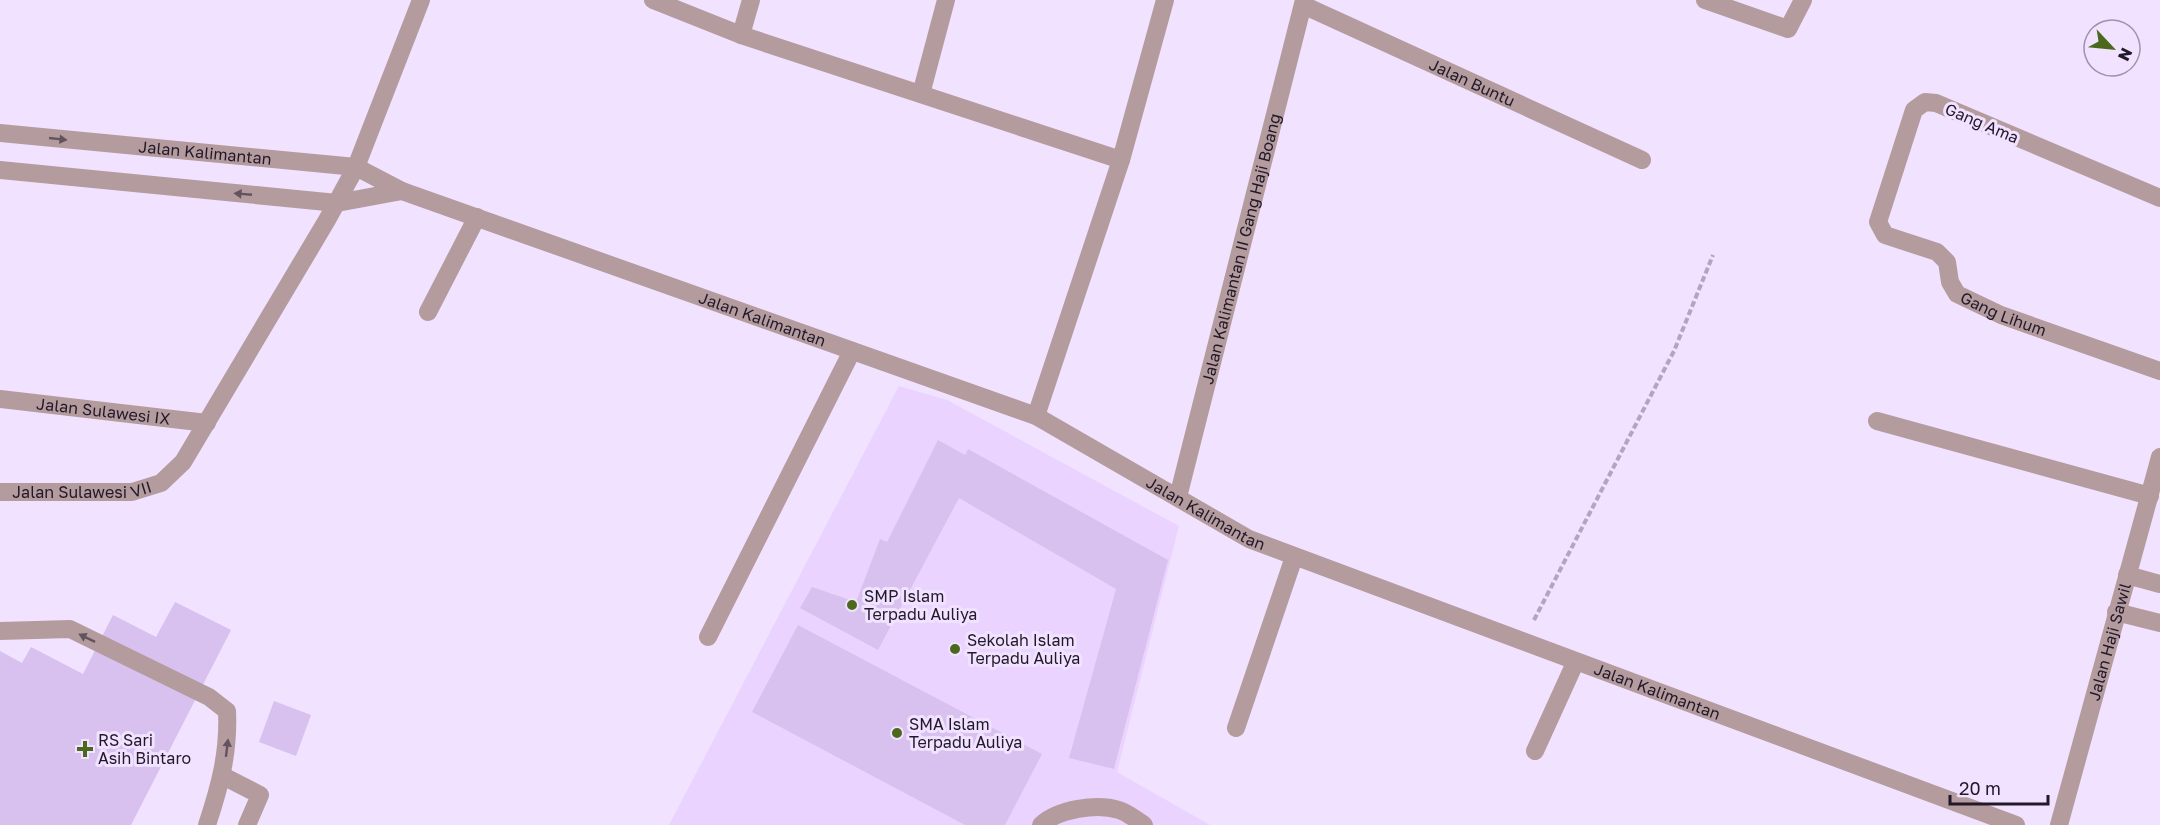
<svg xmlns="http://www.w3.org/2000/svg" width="2160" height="825" font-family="'Golos Text',sans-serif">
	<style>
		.built { fill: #ead4ff }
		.building { fill: #d8c0ef }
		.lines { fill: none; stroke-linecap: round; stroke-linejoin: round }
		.path { stroke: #b2a5be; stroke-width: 4; stroke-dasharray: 6 3; stroke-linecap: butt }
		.minor { stroke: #b49b9e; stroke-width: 18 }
		.oneway { fill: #63535e }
		.poi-dot { fill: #4b681c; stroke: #f1e2ff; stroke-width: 2 }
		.labels { text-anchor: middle; stroke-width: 6; stroke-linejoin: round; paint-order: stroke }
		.street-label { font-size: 16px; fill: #211829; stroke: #f1e2ff }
		.poi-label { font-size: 16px; fill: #211829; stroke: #f1e2ff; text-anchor: start }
	</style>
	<rect width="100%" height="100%" fill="#f1e2ff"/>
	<path class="built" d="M 899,386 L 947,400 L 1179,526 L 1117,772 L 1210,825 L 669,825 Z"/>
	<g class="building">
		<path d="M 938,440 L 965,455 L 968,449 L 1168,560 L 1114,769 L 1069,758 L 1116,589 L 959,498 L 878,650 L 800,608 L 812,587 L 856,602 L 880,539 L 887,542 Z"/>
		<path d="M 175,602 L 231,630 L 131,825 L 0,825 L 0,651 L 22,663 L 31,647 L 83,674 L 113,615 L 156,637 Z"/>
		<path d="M 798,625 L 1042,754 L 1005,825 L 965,825 L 752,712 Z"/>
		<path d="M 274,701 L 311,715 L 296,756 L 259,742 Z"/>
	</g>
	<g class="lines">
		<path class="path" d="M 1534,620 L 1674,351 L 1713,255"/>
		<g class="minor">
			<path d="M 653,0 L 741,35 L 1121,160"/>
			<path d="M 1705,0 L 1788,29 L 1803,0"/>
			<path id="s1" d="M 1303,5 L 1642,160"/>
			<path d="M 741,35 L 751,0"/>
			<path d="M 921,94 L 946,0"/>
			<path id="s2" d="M 0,133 L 356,167 L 402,191 L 1036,416 L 1249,539 L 2016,825"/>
			<path d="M 0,170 L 337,203 L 402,191"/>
			<path id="s3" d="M 2160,198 L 1936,103 L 1925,102 L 1914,110 L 1878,222 L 1885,235 L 1937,252 L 1947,262 L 1950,282 L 1957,294 L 2001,315 L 2160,371"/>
			<path d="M 428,312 L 477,217"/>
			<path id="s4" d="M 0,399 L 207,423"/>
			<path d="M 1036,416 L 1121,160 L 1165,0"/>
			<path d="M 1877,421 L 2150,496"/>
			<path id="s5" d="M 0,492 L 132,492 L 161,483 L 183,462 L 327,220 L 356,167 L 421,0"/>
			<path id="s6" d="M 1178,497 L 1304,0"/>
			<path d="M 2127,575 L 2160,584"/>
			<path d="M 2116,612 L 2160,623"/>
			<path d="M 0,631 L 70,629 L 209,697 L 227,711 C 229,752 220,786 207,825"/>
			<path d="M 708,637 L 852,351"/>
			<path d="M 1236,728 L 1294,557"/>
			<path d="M 1535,751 L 1575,663"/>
			<path d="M 223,776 L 260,795 L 247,825"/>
			<path d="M 1041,825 C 1058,809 1097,803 1119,810 C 1128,813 1137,820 1144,825"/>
			<path id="s7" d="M 2059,825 L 2160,457"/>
		</g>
	</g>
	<defs><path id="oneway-solid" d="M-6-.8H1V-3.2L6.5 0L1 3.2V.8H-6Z" transform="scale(1.5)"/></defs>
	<g class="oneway">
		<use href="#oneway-solid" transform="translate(58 139) rotate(6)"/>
		<use href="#oneway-solid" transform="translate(243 194) rotate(-175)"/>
		<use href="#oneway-solid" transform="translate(87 638) rotate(-154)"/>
		<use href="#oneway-solid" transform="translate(227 748) rotate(-83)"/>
	</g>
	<g class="poi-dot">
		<circle cx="852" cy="605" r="6"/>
		<circle cx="955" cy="649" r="6"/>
		<circle cx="897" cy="733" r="6"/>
		<path d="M82 740h6v6h6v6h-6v6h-6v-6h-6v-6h6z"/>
	</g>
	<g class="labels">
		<g class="street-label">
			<text dy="6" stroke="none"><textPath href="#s1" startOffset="186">Jalan Buntu</textPath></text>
			<text transform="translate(1982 123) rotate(23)" y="6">Gang Ama</text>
			<text dy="6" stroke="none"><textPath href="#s2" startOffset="206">Jalan Kalimantan</textPath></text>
			<text dy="6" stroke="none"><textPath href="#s6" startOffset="256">Jalan Kalimantan II Gang Haji Boang</textPath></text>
			<text dy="6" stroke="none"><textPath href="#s3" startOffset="554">Gang Lihum</textPath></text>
			<text dy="6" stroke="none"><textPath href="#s2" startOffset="792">Jalan Kalimantan</textPath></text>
			<text dy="6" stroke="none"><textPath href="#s4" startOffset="104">Jalan Sulawesi IX</textPath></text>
			<text dy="6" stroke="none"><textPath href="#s5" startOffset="82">Jalan Sulawesi VII</textPath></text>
			<text dy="6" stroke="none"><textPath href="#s2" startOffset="1278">Jalan Kalimantan</textPath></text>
			<text dy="6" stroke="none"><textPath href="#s7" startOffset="190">Jalan Haji Sawil</textPath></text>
			<text dy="6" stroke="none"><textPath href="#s2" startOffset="1764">Jalan Kalimantan</textPath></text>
		</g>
		<g class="poi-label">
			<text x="864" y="602">SMP Islam<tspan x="864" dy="18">Terpadu Auliya</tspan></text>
			<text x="967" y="646">Sekolah Islam<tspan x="967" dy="18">Terpadu Auliya</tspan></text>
			<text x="909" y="730">SMA Islam<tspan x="909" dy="18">Terpadu Auliya</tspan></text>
			<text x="98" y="746">RS Sari<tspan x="98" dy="18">Asih Bintaro</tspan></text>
		</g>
	</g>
	<g transform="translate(2112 48) rotate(116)"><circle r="28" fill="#f1e2ff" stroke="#9e91a9" stroke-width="1.5"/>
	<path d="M0-4.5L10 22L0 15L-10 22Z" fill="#4b681c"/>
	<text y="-9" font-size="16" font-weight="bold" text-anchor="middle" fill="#211829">N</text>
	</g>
	<path d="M1950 795v9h98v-9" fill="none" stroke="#211829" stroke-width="3"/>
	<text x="1959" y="795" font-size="18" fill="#211829" stroke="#f1e2ff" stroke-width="4.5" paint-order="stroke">20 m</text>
</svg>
